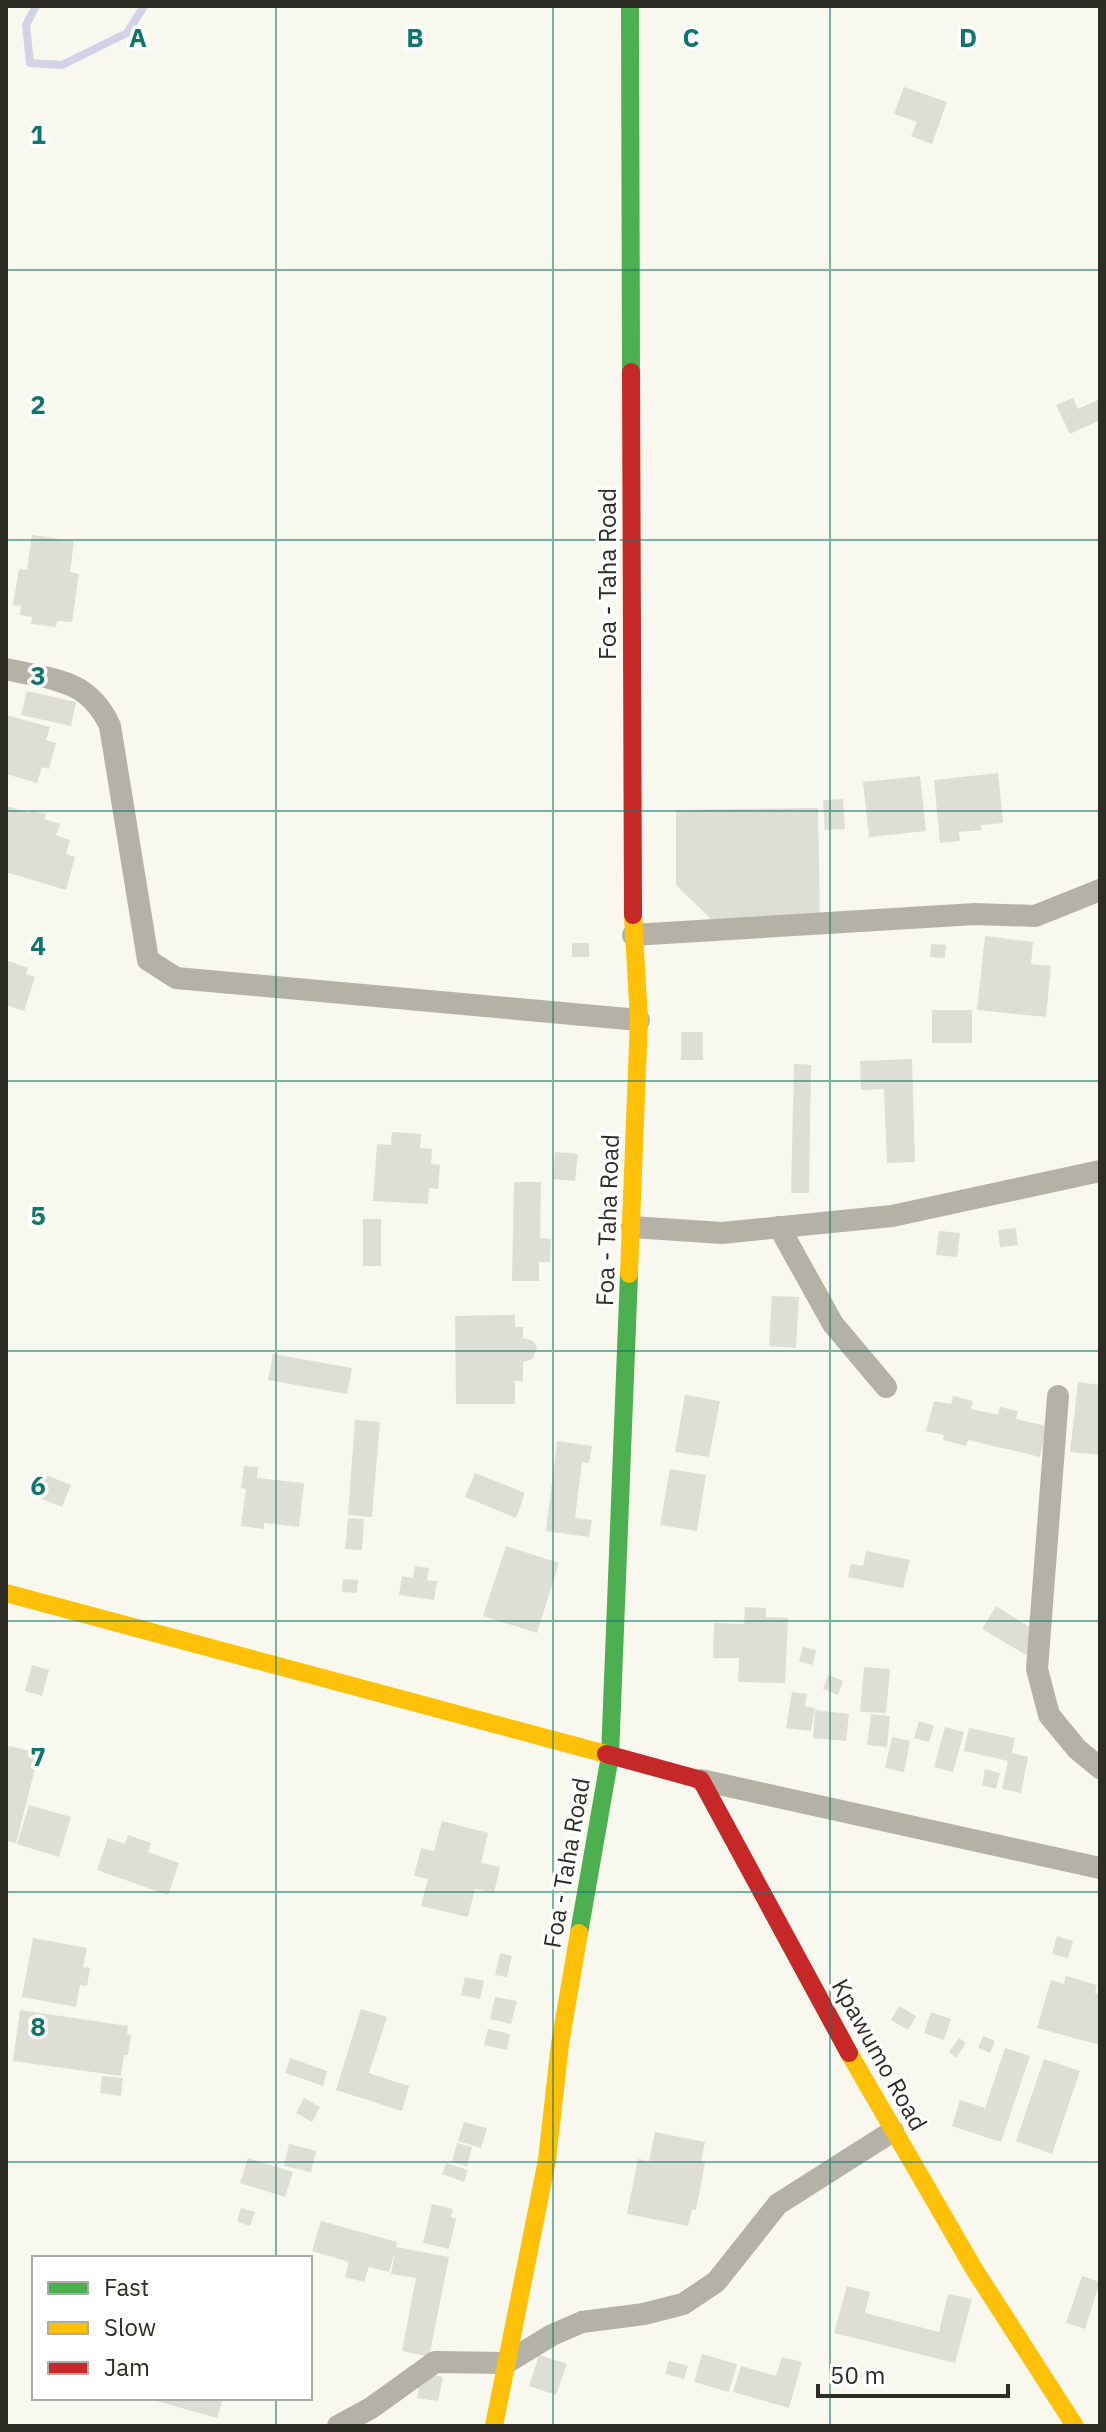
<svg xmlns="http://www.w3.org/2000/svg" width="1106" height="2432" font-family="'IBM Plex Sans',sans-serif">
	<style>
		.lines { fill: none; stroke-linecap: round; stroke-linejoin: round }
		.stream { stroke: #d2d2e8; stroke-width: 8 }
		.building { fill: #deded5 }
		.street { stroke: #b4b2a6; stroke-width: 22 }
		.fast { stroke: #4caf50; stroke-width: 18 }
		.slow { stroke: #ffc107; stroke-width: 18 }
		.jam { stroke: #c62828; stroke-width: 18 }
		.grid { fill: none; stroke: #0f766e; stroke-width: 2; stroke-opacity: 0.55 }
		.labels { text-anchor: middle; stroke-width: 7; stroke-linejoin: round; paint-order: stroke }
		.street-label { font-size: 24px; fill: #2d2c25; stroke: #fff }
		.grid-label { font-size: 26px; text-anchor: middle; font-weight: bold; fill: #0f766e; stroke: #fff; stroke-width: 7; stroke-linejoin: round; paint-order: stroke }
	</style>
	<rect width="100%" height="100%" fill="#f9f8ee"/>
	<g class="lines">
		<path class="stream" d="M 36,6 L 26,25 L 30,63 L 62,65 L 127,33 L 144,6"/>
	</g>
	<g class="building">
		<path d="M 904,87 L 947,102 L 932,144 L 911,136 L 917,122 L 894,114 Z"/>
		<path d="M 1073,398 L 1078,409 L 1100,399 L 1100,420 L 1070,434 L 1056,405 Z"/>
		<path d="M 32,535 L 74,541 L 70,572 L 79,574 L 72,622 L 57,621 L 56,627 L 31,624 L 32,617 L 20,615 L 21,606 L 13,605 L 19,569 L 27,570 Z"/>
		<path d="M 27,691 L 76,702 L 71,726 L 21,715 Z"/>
		<path d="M 6,715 L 50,727 L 46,740 L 56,743 L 49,769 L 42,767 L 37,783 L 6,774 Z"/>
		<path d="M 998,773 L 1003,823 L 981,825 L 982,830 L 959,832 L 960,841 L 940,843 L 934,780 Z"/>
		<path d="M 920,776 L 926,831 L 869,837 L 863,782 Z"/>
		<path d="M 843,799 L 845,829 L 825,830 L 823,800 Z"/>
		<path d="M 6,806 L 30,813 L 31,810 L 46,814 L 44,819 L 60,824 L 56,835 L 70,840 L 66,854 L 75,857 L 66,890 L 6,872 Z"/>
		<path d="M 818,808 L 820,921 L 714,922 L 676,885 L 676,810 Z"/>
		<path d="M 985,936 L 1033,942 L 1031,964 L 1051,966 L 1046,1017 L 977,1010 Z"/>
		<rect x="572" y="943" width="17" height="14"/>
		<path d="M 931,944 L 946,945 L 945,958 L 930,957 Z"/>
		<path d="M 6,960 L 28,968 L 26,974 L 35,977 L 24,1011 L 6,1005 Z"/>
		<rect x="932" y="1010" width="40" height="33"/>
		<rect x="681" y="1032" width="22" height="28"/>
		<path d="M 912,1059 L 915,1162 L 887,1163 L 884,1089 L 861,1090 L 860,1061 Z"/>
		<path d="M 794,1064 L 811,1065 L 809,1193 L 791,1193 Z"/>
		<path d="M 392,1132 L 421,1134 L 420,1148 L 432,1149 L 431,1164 L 440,1165 L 438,1189 L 429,1188 L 428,1204 L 373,1201 L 377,1144 L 391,1145 Z"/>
		<path d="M 555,1152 L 578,1154 L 575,1181 L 553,1179 Z"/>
		<path d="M 514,1182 L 541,1182 L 540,1238 L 551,1239 L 550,1262 L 539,1262 L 539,1281 L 512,1281 Z"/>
		<rect x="363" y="1219" width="18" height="47"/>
		<path d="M 1016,1228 L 1018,1245 L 1000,1247 L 998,1230 Z"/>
		<path d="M 939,1231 L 960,1233 L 957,1257 L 936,1255 Z"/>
		<path d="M 772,1296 L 799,1297 L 796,1348 L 769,1346 Z"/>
		<path d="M 515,1315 L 515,1327 L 523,1327 L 523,1338 L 533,1341 L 537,1347 L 533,1359 L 523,1362 L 523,1381 L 515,1381 L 515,1404 L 456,1404 L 455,1316 Z"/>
		<path d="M 273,1354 L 352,1368 L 347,1394 L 268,1380 Z"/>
		<path d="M 1078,1382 L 1100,1385 L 1100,1455 L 1070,1452 Z"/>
		<path d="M 685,1395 L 720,1401 L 709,1457 L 675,1452 Z"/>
		<path d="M 953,1396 L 973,1401 L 971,1409 L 998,1415 L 1000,1407 L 1018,1411 L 1016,1419 L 1047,1426 L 1040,1457 L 968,1440 L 966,1446 L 943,1440 L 944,1435 L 926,1431 L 934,1401 L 951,1404 Z"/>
		<path d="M 355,1420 L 380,1422 L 372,1517 L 348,1515 Z"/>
		<path d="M 557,1441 L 592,1446 L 589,1463 L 582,1462 L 575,1518 L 592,1520 L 589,1537 L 546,1531 Z"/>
		<path d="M 244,1466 L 258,1467 L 257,1478 L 304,1483 L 299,1527 L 264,1523 L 264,1529 L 241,1526 L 246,1489 L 241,1488 Z"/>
		<path d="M 670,1469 L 706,1475 L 697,1531 L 660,1525 Z"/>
		<path d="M 475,1473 L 525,1493 L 516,1518 L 465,1497 Z"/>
		<path d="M 46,1475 L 71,1485 L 62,1507 L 37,1497 Z"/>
		<path d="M 348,1518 L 364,1519 L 362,1550 L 345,1549 Z"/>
		<path d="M 506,1546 L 559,1563 L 537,1633 L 483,1616 Z"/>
		<path d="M 866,1551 L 910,1560 L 903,1588 L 848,1577 L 851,1564 L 863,1566 Z"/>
		<path d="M 415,1566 L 429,1568 L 427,1580 L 437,1581 L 434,1600 L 399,1595 L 402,1576 L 413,1578 Z"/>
		<path d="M 343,1579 L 358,1580 L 357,1593 L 342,1592 Z"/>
		<path d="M 996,1606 L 1039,1633 L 1026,1655 L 982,1629 Z"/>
		<path d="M 745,1607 L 766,1608 L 766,1617 L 788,1618 L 785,1683 L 738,1682 L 739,1658 L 713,1658 L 714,1623 L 744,1624 Z"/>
		<path d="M 803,1647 L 816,1650 L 813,1665 L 799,1661 Z"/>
		<path d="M 32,1665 L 49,1670 L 42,1696 L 25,1691 Z"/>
		<path d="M 864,1667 L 890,1669 L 886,1713 L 860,1712 Z"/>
		<path d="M 828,1675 L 843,1681 L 838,1695 L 823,1689 Z"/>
		<path d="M 792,1692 L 807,1694 L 805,1706 L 815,1708 L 811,1731 L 786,1728 Z"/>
		<path d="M 815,1710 L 849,1714 L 846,1741 L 813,1738 Z"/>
		<path d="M 871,1714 L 890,1716 L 887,1747 L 867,1745 Z"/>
		<path d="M 919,1721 L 934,1726 L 929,1742 L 914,1738 Z"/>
		<path d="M 945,1727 L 964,1732 L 953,1772 L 934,1767 Z"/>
		<path d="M 969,1728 L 1015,1738 L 1012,1753 L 1028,1757 L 1021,1793 L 1002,1789 L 1008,1761 L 964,1751 Z"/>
		<path d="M 892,1737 L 910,1741 L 904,1772 L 885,1768 Z"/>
		<path d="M 9,1746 L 39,1753 L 16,1843 L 6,1841 L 6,1756 Z"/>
		<path d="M 985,1769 L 1000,1773 L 996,1789 L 982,1785 Z"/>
		<path d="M 29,1805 L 71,1817 L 59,1857 L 17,1844 Z"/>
		<path d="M 442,1821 L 488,1833 L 481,1863 L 500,1867 L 494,1893 L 475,1889 L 468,1917 L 421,1906 L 428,1879 L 414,1876 L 421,1848 L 434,1851 Z"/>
		<path d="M 128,1835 L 151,1843 L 148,1852 L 179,1863 L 168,1895 L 97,1870 L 108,1838 L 125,1844 Z"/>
		<path d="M 1057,1936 L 1073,1941 L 1068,1958 L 1052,1954 Z"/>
		<path d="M 33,1938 L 87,1948 L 83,1967 L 90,1968 L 87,1986 L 80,1985 L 76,2007 L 22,1997 Z"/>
		<path d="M 500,1953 L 512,1956 L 507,1977 L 495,1975 Z"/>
		<path d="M 1066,1976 L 1097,1985 L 1095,1993 L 1100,1994 L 1100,2045 L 1037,2028 L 1051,1980 L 1064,1984 Z"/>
		<path d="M 465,1977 L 484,1981 L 480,1999 L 461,1995 Z"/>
		<path d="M 495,1997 L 517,2001 L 511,2024 L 490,2019 Z"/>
		<path d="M 899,2006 L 916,2016 L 908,2030 L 891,2020 Z"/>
		<path d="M 361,2009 L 387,2017 L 369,2073 L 409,2086 L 402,2111 L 336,2090 Z"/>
		<path d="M 20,2010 L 128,2026 L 127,2034 L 131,2035 L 128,2055 L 124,2055 L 121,2076 L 13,2061 Z"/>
		<path d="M 931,2012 L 951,2019 L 944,2040 L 924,2033 Z"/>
		<path d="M 488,2029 L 510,2034 L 507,2050 L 484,2045 Z"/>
		<path d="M 983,2036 L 995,2041 L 990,2053 L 978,2048 Z"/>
		<path d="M 959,2038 L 966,2043 L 956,2058 L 949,2052 Z"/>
		<path d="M 1005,2048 L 1030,2056 L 1001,2142 L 952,2126 L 960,2100 L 985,2108 Z"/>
		<path d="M 290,2058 L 327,2071 L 323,2086 L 285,2073 Z"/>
		<path d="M 1044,2059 L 1080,2071 L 1052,2154 L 1016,2141 Z"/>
		<path d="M 102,2076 L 123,2078 L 121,2096 L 100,2093 Z"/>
		<path d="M 304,2098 L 320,2107 L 312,2122 L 296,2113 Z"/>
		<path d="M 464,2122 L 487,2128 L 481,2148 L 458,2141 Z"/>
		<path d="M 655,2132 L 705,2142 L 701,2162 L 705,2163 L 696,2210 L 692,2210 L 688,2226 L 627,2214 L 638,2159 L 649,2161 Z"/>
		<path d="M 457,2143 L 472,2147 L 467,2166 L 452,2162 Z"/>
		<path d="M 289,2144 L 316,2151 L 311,2172 L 284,2166 Z"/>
		<path d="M 248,2158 L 293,2172 L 285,2197 L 240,2183 Z"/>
		<path d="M 446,2163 L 468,2170 L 464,2182 L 442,2174 Z"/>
		<path d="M 432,2204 L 453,2209 L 451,2217 L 456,2219 L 449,2249 L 423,2243 Z"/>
		<path d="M 241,2208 L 255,2212 L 250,2226 L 237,2221 Z"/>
		<path d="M 321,2221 L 397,2242 L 396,2247 L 449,2257 L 429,2357 L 402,2351 L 416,2278 L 391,2274 L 395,2251 L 389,2272 L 369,2267 L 364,2282 L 345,2277 L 349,2262 L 312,2251 Z"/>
		<path d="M 1082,2276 L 1100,2282 L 1085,2329 L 1066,2323 Z"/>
		<path d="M 847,2286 L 870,2292 L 865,2313 L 939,2332 L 948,2294 L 972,2299 L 955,2363 L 834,2333 Z"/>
		<path d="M 702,2354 L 737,2364 L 729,2392 L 694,2382 Z"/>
		<path d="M 539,2355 L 567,2364 L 556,2395 L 529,2386 Z"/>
		<path d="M 782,2357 L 802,2362 L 789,2408 L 733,2392 L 741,2366 L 776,2376 Z"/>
		<path d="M 669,2361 L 688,2366 L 684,2379 L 665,2374 Z"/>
		<path d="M 430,2374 L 443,2377 L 438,2401 L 417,2398 L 421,2375 Z"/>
		<path d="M 146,2398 L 223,2398 L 217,2418 Z"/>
	</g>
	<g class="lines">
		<g class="street">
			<path d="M 6,669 C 53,680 88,678 110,726 L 148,960 L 176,978 L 639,1020"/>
			<path d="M 633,935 L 975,914 L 1035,916 L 1100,890"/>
			<path d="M 632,1227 L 722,1233 L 892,1216 L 1100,1171"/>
			<path d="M 779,1227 L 833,1324 L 886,1387"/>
			<path d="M 1058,1396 L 1037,1669 L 1049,1715 L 1077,1749 L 1100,1768"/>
			<path d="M 701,1780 L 1100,1868"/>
			<path d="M 338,2426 L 371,2408 L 435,2362 L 506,2363 L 552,2335 L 582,2322 L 644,2314 L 683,2304 L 716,2282 L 778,2204 L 893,2131"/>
		</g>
		<g class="fast">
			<path d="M 630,6 L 631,372"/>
			<path d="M 579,1933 L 610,1756 L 629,1274"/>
		</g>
		<g class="slow">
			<path d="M 629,1274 L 639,1020 L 633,915"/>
			<path d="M 6,1593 L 606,1754"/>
			<path d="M 849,2053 L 974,2269 L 1075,2426"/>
			<path d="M 494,2426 L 547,2160 L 560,2044 L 579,1933"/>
		</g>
		<g class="jam">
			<path d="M 631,372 L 633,915"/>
			<path d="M 606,1754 L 701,1780 L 849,2053"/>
		</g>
	</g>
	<path class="grid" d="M 276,6 L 276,2258M 553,6 L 553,2426M 830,6 L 830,2426M 6,270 L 1100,270M 6,540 L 1100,540M 6,811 L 1100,811M 6,1081 L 1100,1081M 6,1351 L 1100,1351M 6,1621 L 1100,1621M 6,1892 L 1100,1892M 6,2162 L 1100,2162M 276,2398 L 276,2426"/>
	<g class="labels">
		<g class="street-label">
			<text transform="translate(608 574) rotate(-90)" y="8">Foa - Taha Road</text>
			<text transform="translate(608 1220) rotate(-88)" y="8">Foa - Taha Road</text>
			<text transform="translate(567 1863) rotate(-80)" y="8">Foa - Taha Road</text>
			<text transform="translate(879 2055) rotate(61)" y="8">Kpawumo Road</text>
		</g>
	</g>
	<g class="grid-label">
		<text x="138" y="47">A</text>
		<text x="415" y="47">B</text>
		<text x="691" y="47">C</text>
		<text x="968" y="47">D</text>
		<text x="38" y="144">1</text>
		<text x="38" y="414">2</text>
		<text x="38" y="685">3</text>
		<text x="38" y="955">4</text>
		<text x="38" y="1225">5</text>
		<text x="38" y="1495">6</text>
		<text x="38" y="1766">7</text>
		<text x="38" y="2036">8</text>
	</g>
	<rect width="1106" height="2432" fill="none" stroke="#2d2c25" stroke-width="16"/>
	<rect x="32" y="2256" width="280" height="144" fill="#ffffff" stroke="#ababa8" stroke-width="2"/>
	<rect x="48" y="2282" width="40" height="12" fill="#4caf50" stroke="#ababa8" stroke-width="2"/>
	<text x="104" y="2296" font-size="24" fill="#2d2c25">Fast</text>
	<rect x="48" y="2322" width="40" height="12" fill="#ffc107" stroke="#ababa8" stroke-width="2"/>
	<text x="104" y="2336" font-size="24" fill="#2d2c25">Slow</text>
	<rect x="48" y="2362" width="40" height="12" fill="#c62828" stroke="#ababa8" stroke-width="2"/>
	<text x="104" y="2376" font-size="24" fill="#2d2c25">Jam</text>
	<path d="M818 2384v12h190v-12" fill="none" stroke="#2d2c25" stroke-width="4"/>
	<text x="830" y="2384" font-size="24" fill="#2d2c25" stroke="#ffffff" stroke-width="6" paint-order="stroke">50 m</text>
</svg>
